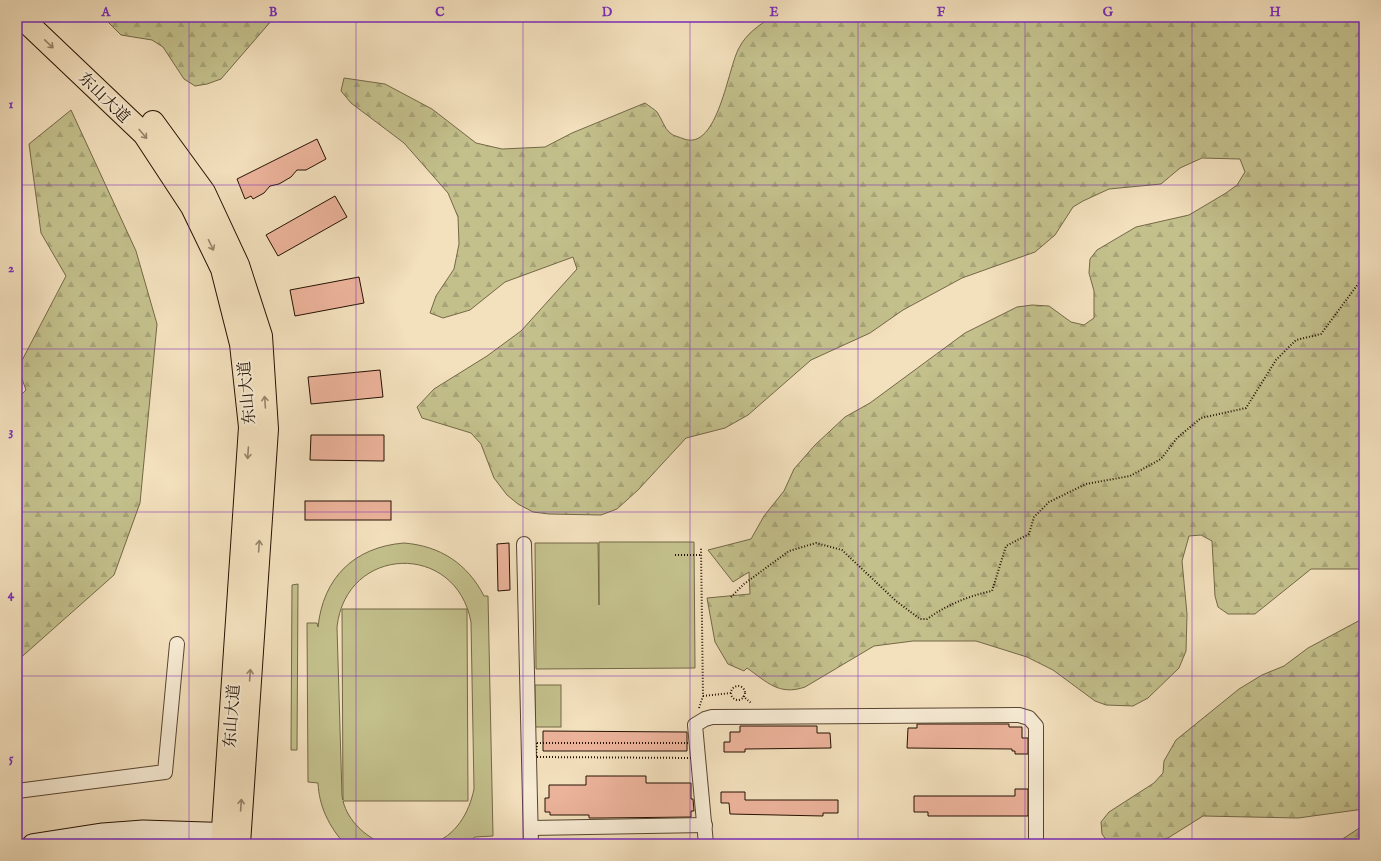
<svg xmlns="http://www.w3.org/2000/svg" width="1381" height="861" font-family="'IM FELL English','Noto Serif SC',serif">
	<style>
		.green { fill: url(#green-dots); stroke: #746847 }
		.forest { fill: url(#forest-firs); stroke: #746847 }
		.pitch { fill: #c3c08c; stroke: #746847 }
		.building { fill: #ecb39b; stroke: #251102 }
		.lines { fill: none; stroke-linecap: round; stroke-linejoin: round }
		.street-casing { stroke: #584531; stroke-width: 16 }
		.secondary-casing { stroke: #251102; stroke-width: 21 }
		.primary-casing { stroke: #251102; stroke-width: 24 }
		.path { stroke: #251102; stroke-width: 2; stroke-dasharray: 1 2; stroke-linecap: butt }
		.street { stroke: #f7ebd4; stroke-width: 14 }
		.secondary { stroke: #f7ebd4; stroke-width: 19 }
		.primary { stroke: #f3e0bd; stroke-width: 22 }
		.oneway { stroke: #968369 }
		.grid { fill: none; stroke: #7b2cbf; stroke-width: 1; stroke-opacity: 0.55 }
		.labels { text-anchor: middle; stroke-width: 4; stroke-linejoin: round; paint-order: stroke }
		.street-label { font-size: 16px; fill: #251102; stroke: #f7ebd4 }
		.neatline { fill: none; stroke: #7b2cbf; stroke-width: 1.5 }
		.grid-label { font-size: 13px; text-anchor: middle; font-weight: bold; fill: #7b2cbf }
	</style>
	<defs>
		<pattern id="green-dots" width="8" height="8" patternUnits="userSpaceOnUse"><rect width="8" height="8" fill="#c3c08c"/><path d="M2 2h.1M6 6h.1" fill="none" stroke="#a7a477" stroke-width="1.8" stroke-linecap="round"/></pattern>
		<pattern id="forest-firs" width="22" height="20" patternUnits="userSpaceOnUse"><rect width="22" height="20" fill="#c3c08c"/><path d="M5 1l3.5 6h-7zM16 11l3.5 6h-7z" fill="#a7a477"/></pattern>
	</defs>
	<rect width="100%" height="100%" fill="#f3e0bd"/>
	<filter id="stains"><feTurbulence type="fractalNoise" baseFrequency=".005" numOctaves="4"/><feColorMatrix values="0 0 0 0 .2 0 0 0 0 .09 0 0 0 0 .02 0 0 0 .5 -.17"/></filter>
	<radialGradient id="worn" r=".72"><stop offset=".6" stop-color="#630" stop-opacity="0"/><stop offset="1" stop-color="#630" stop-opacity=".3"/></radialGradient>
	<g class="green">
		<rect x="649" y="841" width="52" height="3"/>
		<rect x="532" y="842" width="52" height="2"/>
	</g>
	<g class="forest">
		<path d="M 103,17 L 272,17 L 272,20 L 221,79 L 207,84 L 195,86 L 184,79 L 163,47 L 152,40 L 121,35 Z"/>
		<path d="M 772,17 L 1364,17 L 1364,569 L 1311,569 L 1255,614 L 1228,614 L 1218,607 L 1215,596 L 1212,541 L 1201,535 L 1189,536 L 1182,561 L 1187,614 L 1186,651 L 1179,668 L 1148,698 L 1133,706 L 1106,705 L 1095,701 L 1053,670 L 1027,657 L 976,641 L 913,641 L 874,646 L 805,687 C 779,696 767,682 747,668 L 744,671 L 728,664 L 715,642 L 707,598 L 750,594 L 749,572 L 733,582 L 708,550 L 751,539 L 764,516 L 784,491 L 794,469 L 815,445 L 845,417 L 870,403 L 965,333 L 1017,307 L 1032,305 L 1049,306 L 1071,322 L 1084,325 L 1094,318 L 1094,291 L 1089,273 L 1090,259 L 1097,250 L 1136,227 L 1189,215 L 1226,193 L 1237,185 L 1245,172 L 1240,159 L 1202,158 L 1180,168 L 1161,184 L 1109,189 L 1083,201 L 1073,207 L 1055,235 L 1035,252 L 962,278 L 903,310 L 870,333 L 811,360 L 748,415 L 725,428 L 686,438 L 638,490 L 617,509 L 601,515 L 549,514 L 533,512 L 518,504 L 507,495 L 494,478 L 481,444 L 471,433 L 422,418 L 417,407 L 434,389 L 487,356 L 521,331 L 577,269 L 573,257 L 505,282 L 470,310 L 443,318 L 430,313 L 436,296 L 454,269 L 459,244 L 458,217 L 448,193 L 404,143 L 351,103 L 341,91 L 344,78 L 385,84 L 432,109 L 476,143 L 502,149 L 545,147 L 572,133 L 645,103 C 649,106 654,109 657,112 C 662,119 664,128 670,133 C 673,136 680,137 684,139 C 718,151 728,67 739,48 C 746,34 759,25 772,17 Z"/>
		<path d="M 71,110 L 136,251 L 157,324 L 140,503 L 114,575 L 17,661 L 17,399 L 26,390 L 18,368 L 66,276 L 41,233 L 29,144 Z"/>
		<path d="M 1364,618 L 1364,809 L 1298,818 L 1203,816 L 1168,838 L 1139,844 L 1109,844 L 1102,834 L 1101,822 L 1109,812 L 1154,783 L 1163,773 L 1164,761 L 1176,740 L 1239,689 L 1262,675 L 1284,666 L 1308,648 Z"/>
		<path d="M 1364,825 L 1364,844 L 1333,844 L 1341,840 Z"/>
	</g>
	<g class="pitch">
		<path d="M 599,542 L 694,542 L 695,668 L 536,669 L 535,543 L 598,543 L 599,605 Z"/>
		<path d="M 404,543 C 440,546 467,563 484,596 L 488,596 L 493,836 L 475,837 L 466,844 L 431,844 C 456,836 469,813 474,789 L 471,622 C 456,541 346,545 337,627 L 342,796 L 343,800 L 342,609 L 467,609 L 468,801 L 343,801 C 348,821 365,836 383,844 L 345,844 C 329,827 319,806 318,783 L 308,782 L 307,623 L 317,623 L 318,627 C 323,578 354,547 404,543 Z"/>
		<path d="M 298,584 L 297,750 L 291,750 L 292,585 Z"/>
		<rect x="535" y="685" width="26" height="42"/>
	</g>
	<g class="building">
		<path d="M 317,139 L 326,159 L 306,170 L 297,170 L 291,177 L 279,184 L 270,186 L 264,193 L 253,199 L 251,196 L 245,199 L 237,179 Z"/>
		<path d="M 335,196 L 347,217 L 278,256 L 266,235 Z"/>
		<path d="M 359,277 L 364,303 L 295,316 L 290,290 Z"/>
		<path d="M 380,370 L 383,397 L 311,404 L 308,377 Z"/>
		<path d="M 311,435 L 384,435 L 384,461 L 310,460 Z"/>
		<rect x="305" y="501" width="86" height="19"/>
		<path d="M 509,543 L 510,590 L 498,591 L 497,544 Z"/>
		<path d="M 917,724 L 1009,724 L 1009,727 L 1022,727 L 1022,738 L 1028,738 L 1028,754 L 1015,754 L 1015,751 L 1012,751 L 1012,749 L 907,748 L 908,728 L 917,728 Z"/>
		<path d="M 740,726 L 817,726 L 817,733 L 830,733 L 831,748 L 745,749 L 745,752 L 724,752 L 724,742 L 730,742 L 730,732 L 740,732 Z"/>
		<path d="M 543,731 L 687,732 L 687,751 L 543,751 Z"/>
		<path d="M 586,776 L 646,776 L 646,783 L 691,783 L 691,799 L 693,799 L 694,811 L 691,811 L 691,817 L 601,818 L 589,818 L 589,815 L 550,815 L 550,812 L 545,812 L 545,798 L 549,798 L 549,785 L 586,785 Z"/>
		<path d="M 1015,789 L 1028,789 L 1028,816 L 928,816 L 928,812 L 914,812 L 914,796 L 1015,796 Z"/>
		<path d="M 721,792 L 745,792 L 745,800 L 838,800 L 838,813 L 823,813 L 823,816 L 730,814 L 729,803 L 721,803 Z"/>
	</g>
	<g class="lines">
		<defs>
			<g id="street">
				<path d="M 524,544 L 531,844"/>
				<path d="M 17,791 L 165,772 L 177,644"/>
				<path d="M 531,828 L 705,825"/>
				<path d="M 706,844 L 695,725 L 705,719 L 712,717 L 1019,715 L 1029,718 L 1036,726 L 1036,844"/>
			</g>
			<path id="secondary" d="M 32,844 L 103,833 L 143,830 L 238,833"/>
			<g id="primary">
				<path d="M 21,17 L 144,134 L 192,207 L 222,269 L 241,344 L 250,427 L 222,844"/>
				<path d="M 153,122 L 204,192 L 238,265 L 261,336 L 267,429 L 239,844"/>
			</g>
		</defs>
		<use href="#street" class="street-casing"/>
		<use href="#secondary" class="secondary-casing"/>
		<use href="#primary" class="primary-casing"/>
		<g class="path">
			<path d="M 675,555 L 701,555"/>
			<path d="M 731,597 L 744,584 L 789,551 L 816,543 L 842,550 L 896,601 L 920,619 L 927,619 C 947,605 968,596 992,591 L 1006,546 L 1029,534 L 1034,517 L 1049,502 L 1086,484 L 1130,476 L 1161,459 L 1177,438 L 1201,418 L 1246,408 L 1276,360 L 1296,340 L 1321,334 L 1364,276"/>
			<circle cx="738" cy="693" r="7"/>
			<path d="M 703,696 L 731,693"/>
			<path d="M 743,696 L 751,703"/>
			<path d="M 699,708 L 703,696 L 701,548"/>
			<path d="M 537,743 L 695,743 L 695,758 L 536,757 Z"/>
		</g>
		<use href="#street" class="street"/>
		<use href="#secondary" class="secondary"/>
		<use href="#primary" class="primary"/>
	</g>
	<defs><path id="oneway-shaft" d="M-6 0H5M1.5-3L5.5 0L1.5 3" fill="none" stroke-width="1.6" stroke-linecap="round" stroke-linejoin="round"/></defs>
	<g class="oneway">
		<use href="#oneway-shaft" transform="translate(49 44) rotate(44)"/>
		<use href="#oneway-shaft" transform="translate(143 134) rotate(50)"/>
		<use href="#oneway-shaft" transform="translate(211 245) rotate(64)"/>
		<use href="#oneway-shaft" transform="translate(265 402) rotate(-94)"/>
		<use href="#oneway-shaft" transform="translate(248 453) rotate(94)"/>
		<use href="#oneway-shaft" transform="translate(259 546) rotate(-86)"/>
		<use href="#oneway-shaft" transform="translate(250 675) rotate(-86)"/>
		<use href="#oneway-shaft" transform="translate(241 805) rotate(-86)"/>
	</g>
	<path class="grid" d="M 189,17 L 189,844M 356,17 L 356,844M 523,17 L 523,844M 690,17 L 690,844M 858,17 L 858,844M 1025,17 L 1025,844M 1192,17 L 1192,844M 17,185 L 1364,185M 17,349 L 1364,349M 17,512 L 1364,512M 17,676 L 1364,676"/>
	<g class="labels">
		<g class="street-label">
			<text transform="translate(105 97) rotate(44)" y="6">东山大道</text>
			<text transform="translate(246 393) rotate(-95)" y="6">东山大道</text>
			<text transform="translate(231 716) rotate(-86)" y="6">东山大道</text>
		</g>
	</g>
	<rect width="1381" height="861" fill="none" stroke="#f3e0bd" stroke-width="44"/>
	<rect x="22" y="22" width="1337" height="817" class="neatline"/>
	<g class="grid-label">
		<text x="106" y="16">A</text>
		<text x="273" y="16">B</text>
		<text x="440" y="16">C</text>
		<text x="607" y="16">D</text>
		<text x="774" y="16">E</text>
		<text x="941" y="16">F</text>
		<text x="1108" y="16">G</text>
		<text x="1275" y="16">H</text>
		<text x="11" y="108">1</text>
		<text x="11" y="272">2</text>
		<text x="11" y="435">3</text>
		<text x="11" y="598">4</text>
		<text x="11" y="762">5</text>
	</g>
	<rect width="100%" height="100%" filter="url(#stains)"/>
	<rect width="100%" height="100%" fill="url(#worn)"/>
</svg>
